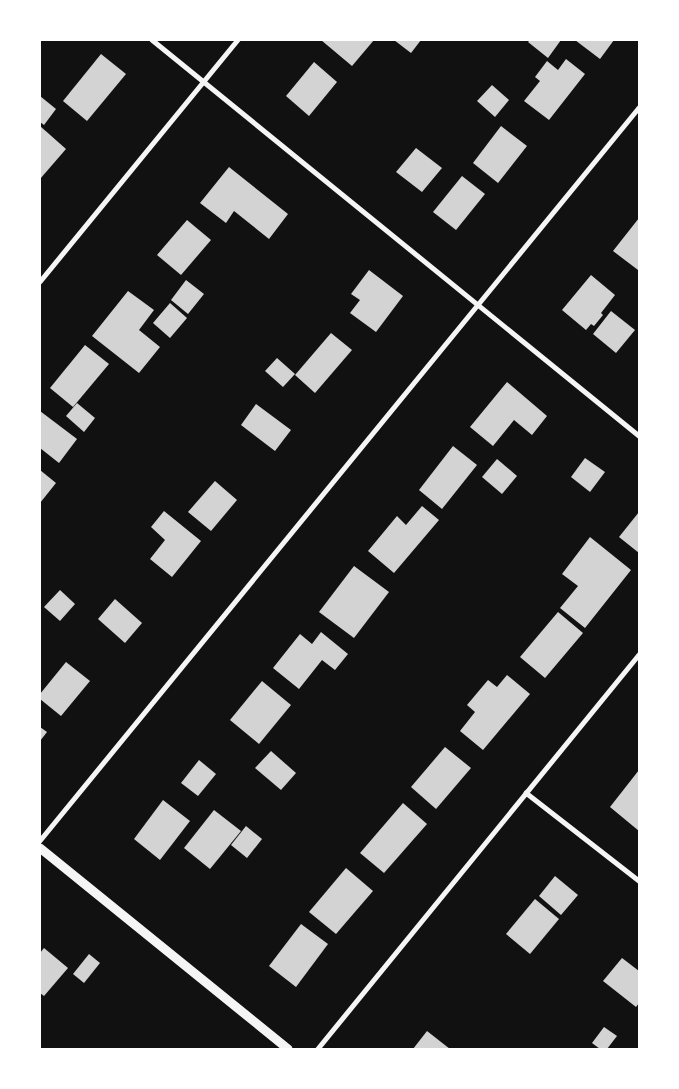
<svg xmlns="http://www.w3.org/2000/svg" width="679" height="1089" font-family="Merriweather,serif">
	<style>
		.building { fill: #d3d3d3 }
		.lines { fill: none; stroke-linecap: round; stroke-linejoin: round }
		.minor { stroke: #f5f5f5; stroke-width: 5 }
		.tertiary { stroke: #f5f5f5; stroke-width: 9 }
	</style>
	<rect width="100%" height="100%" fill="#111"/>
	<g class="building">
		<path d="M 321,40 L 374,40 L 352,66 Z"/>
		<path d="M 394,40 L 421,40 L 411,53 Z"/>
		<path d="M 530,40 L 561,40 L 548,58 L 528,42 Z"/>
		<path d="M 575,40 L 614,40 L 600,59 Z"/>
		<path d="M 101,54 L 126,74 L 87,121 L 63,101 Z"/>
		<path d="M 566,59 L 585,74 L 549,120 L 524,101 L 540,81 L 535,77 L 547,61 L 558,70 Z"/>
		<path d="M 314,62 L 337,82 L 309,116 L 286,96 Z"/>
		<path d="M 492,85 L 509,100 L 495,117 L 477,101 Z"/>
		<path d="M 40,96 L 56,109 L 44,125 L 40,122 Z"/>
		<path d="M 40,126 L 66,149 L 40,179 Z"/>
		<path d="M 501,126 L 527,146 L 498,183 L 473,163 Z"/>
		<path d="M 416,148 L 442,168 L 422,192 L 396,172 Z"/>
		<path d="M 229,167 L 288,214 L 269,239 L 234,211 L 226,223 L 200,203 Z"/>
		<path d="M 462,176 L 485,194 L 456,230 L 433,212 Z"/>
		<path d="M 639,218 L 639,269 L 638,270 L 613,251 Z"/>
		<path d="M 187,220 L 211,240 L 181,275 L 157,255 Z"/>
		<path d="M 369,270 L 403,296 L 376,332 L 350,313 L 360,300 L 351,294 Z"/>
		<path d="M 591,275 L 615,295 L 601,313 L 603,315 L 594,326 L 591,324 L 586,330 L 562,310 Z"/>
		<path d="M 186,280 L 204,294 L 188,314 L 171,300 Z"/>
		<path d="M 128,291 L 154,310 L 139,330 L 160,347 L 139,373 L 92,336 Z"/>
		<path d="M 170,303 L 187,318 L 170,338 L 153,323 Z"/>
		<path d="M 611,311 L 635,330 L 616,353 L 593,334 Z"/>
		<path d="M 331,333 L 352,350 L 315,393 L 295,375 Z"/>
		<path d="M 85,345 L 109,364 L 73,407 L 50,388 Z"/>
		<path d="M 277,358 L 295,374 L 283,387 L 265,371 Z"/>
		<path d="M 507,382 L 547,416 L 532,435 L 514,420 L 493,446 L 470,427 Z"/>
		<path d="M 77,403 L 95,418 L 84,432 L 66,416 Z"/>
		<path d="M 256,404 L 291,430 L 275,451 L 241,425 Z"/>
		<path d="M 40,411 L 77,439 L 59,463 L 40,448 Z"/>
		<path d="M 453,446 L 477,465 L 442,509 L 419,490 Z"/>
		<path d="M 585,458 L 605,472 L 590,492 L 571,477 Z"/>
		<path d="M 497,459 L 517,476 L 502,494 L 482,477 Z"/>
		<path d="M 40,470 L 56,483 L 40,503 Z"/>
		<path d="M 215,481 L 237,500 L 211,531 L 188,512 Z"/>
		<path d="M 422,506 L 439,520 L 394,573 L 368,551 L 397,516 L 406,525 Z"/>
		<path d="M 164,511 L 201,541 L 172,577 L 150,559 L 165,540 L 151,527 Z"/>
		<path d="M 639,512 L 639,553 L 619,537 Z"/>
		<path d="M 590,537 L 631,570 L 585,628 L 560,608 L 578,586 L 562,574 Z"/>
		<path d="M 354,566 L 389,592 L 354,638 L 319,612 Z"/>
		<path d="M 60,590 L 75,604 L 60,621 L 44,607 Z"/>
		<path d="M 115,599 L 142,623 L 125,643 L 98,619 Z"/>
		<path d="M 558,612 L 583,633 L 545,678 L 520,657 Z"/>
		<path d="M 321,632 L 348,654 L 335,670 L 322,660 L 299,689 L 273,668 L 300,634 L 312,644 Z"/>
		<path d="M 66,662 L 90,681 L 61,716 L 40,699 L 40,694 Z"/>
		<path d="M 507,675 L 530,694 L 483,750 L 460,731 L 475,712 L 467,705 L 488,680 L 497,687 Z"/>
		<path d="M 262,681 L 291,705 L 259,744 L 230,720 Z"/>
		<path d="M 40,727 L 47,732 L 40,741 Z"/>
		<path d="M 445,747 L 471,768 L 436,809 L 411,787 Z"/>
		<path d="M 271,751 L 296,773 L 281,790 L 255,768 Z"/>
		<path d="M 199,760 L 216,774 L 198,796 L 181,783 Z"/>
		<path d="M 639,770 L 639,831 L 610,807 Z"/>
		<path d="M 163,800 L 190,821 L 160,860 L 134,839 Z"/>
		<path d="M 403,803 L 427,824 L 384,873 L 360,853 Z"/>
		<path d="M 214,810 L 241,831 L 210,869 L 184,848 Z"/>
		<path d="M 246,826 L 262,839 L 247,858 L 231,845 Z"/>
		<path d="M 346,868 L 373,891 L 336,934 L 309,912 Z"/>
		<path d="M 555,876 L 578,895 L 561,915 L 539,896 Z"/>
		<path d="M 535,899 L 559,919 L 530,954 L 506,934 Z"/>
		<path d="M 301,924 L 328,944 L 296,987 L 269,966 Z"/>
		<path d="M 44,948 L 68,968 L 44,996 L 40,993 L 40,953 Z"/>
		<path d="M 89,954 L 100,963 L 84,983 L 73,974 Z"/>
		<path d="M 622,958 L 639,971 L 639,1003 L 636,1007 L 603,981 Z"/>
		<path d="M 604,1027 L 617,1036 L 607,1049 L 600,1049 L 592,1043 Z"/>
		<path d="M 427,1031 L 450,1049 L 413,1049 Z"/>
	</g>
	<g class="lines">
		<g class="minor">
			<path d="M 152,40 L 639,436"/>
			<path d="M 40,282 L 238,40"/>
			<path d="M 526,793 L 639,881"/>
			<path d="M 40,841 L 639,108"/>
			<path d="M 318,1049 L 639,655"/>
		</g>
		<path class="tertiary" d="M 40,848 L 288,1049"/>
	</g>
	<rect width="679" height="1089" fill="none" stroke="#ffffff" stroke-width="82"/>
</svg>
